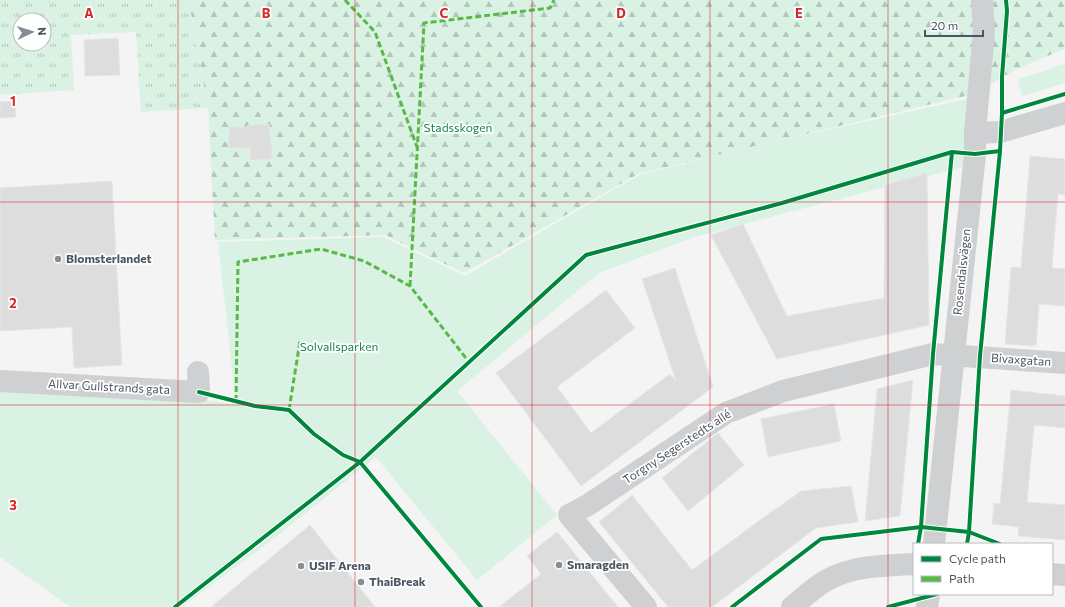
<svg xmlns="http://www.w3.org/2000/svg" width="1065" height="607" font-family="Commissioner,sans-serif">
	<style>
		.grass { fill: url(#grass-tufts); fill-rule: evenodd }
		.forest { fill: url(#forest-firs) }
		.park { fill: #d9f2e3 }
		.building { fill: #ddddde; stroke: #e5e6e7 }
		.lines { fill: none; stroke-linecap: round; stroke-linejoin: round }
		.minor { stroke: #ced0d2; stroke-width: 22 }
		.quiet { stroke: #58b947; stroke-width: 3; stroke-dasharray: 6 3; stroke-linecap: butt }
		.cycleway-casing { stroke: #fff; stroke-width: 6 }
		.cycleway { stroke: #00873e; stroke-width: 4 }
		.grid { fill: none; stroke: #d62828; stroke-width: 1; stroke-opacity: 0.55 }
		.poi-dot { fill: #868d94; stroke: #fff; stroke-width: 1.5 }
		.labels { text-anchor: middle; stroke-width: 3.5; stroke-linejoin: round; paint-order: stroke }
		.park-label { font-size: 12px; fill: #17864f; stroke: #fff }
		.poi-label { font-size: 12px; font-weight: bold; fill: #4a5661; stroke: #fff; text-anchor: start }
		.street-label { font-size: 12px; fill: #4a5661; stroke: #fff }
		.grid-label { font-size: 13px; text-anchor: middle; font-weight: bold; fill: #d62828; stroke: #fff; stroke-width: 3.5; stroke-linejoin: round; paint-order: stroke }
	</style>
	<defs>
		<pattern id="grass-tufts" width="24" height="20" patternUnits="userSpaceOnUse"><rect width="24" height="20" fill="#d9f2e3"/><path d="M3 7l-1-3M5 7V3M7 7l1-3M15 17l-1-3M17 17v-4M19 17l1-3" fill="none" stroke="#b2c7bb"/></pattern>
		<pattern id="forest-firs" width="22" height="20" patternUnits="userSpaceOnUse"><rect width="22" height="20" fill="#d9f2e3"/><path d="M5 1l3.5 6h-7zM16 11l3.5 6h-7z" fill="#b2c7bb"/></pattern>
	</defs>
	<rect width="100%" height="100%" fill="#f4f4f4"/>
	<path class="grass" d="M 0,2 L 189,2 L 208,108 L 141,112 L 136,32 L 71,35 L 74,90 L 0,95 ZM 20,20 L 44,20 L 44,44 L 20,44 Z"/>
	<path class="forest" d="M 0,0 L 1065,0 L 1065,49 L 1028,64 L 1002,77 L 978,93 L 638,174 L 464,273 L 385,235 L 215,240 L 208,108 L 189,2 L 0,2 Z"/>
	<g class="park">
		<path d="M 1065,64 L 1065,83 L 1022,96 L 1018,79 L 1051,69 L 1051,67 Z"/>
		<path d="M 976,97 L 970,165 L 694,237 L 599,273 L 457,391 L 557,515 L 477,580 L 376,457 L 272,540 L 182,607 L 70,607 L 0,557 L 0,389 L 183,396 L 236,405 L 218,242 L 383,237 L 465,276 L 639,175 L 759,145 Z"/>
	</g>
	<g class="building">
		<path d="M 118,38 L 120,75 L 85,76 L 84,40 Z"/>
		<path d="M 15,101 L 16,117 L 0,118 L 0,102 Z"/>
		<path d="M 269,124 L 272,159 L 250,160 L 250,148 L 229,148 L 229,127 L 248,127 L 248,125 Z"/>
		<path d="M 1030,156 L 1065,159 L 1065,195 L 1058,194 L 1052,268 L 1065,269 L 1065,306 L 1039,304 L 1036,346 L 1005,344 L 1011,267 L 1021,268 Z"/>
		<path d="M 927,173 L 929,325 L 777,359 L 711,235 L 743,224 L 787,316 L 884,298 L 885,185 Z"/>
		<path d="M 112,181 L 122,365 L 74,368 L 72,327 L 0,331 L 0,188 Z"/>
		<path d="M 675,268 L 713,387 L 581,486 L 496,373 L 606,290 L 635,328 L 557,387 L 591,433 L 670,374 L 676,381 L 642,279 Z"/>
		<path d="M 913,380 L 900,516 L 865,521 L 877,389 Z"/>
		<path d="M 1011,390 L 1065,396 L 1065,428 L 1034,425 L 1027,502 L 1065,505 L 1065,540 L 1018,536 L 1019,527 L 992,524 L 994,503 L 1000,504 Z"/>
		<path d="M 834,404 L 841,441 L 768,457 L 761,419 Z"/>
		<path d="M 718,433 L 744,465 L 688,511 L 662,478 Z"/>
		<path d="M 851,486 L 858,522 L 816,528 L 712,607 L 668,607 L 599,522 L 632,495 L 692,570 L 778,507 L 779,508 L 779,507 L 801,491 Z"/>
		<path d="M 310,525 L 375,607 L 211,607 Z"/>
		<path d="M 557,532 L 618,607 L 499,607 L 541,574 L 527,556 Z"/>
	</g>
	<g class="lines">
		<g class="minor">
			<path d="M 975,133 L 1000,132 L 1065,113"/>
			<path d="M 0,381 L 199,392 L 198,372"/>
			<path d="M 934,544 L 975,154 L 975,133 L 984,31 L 982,0"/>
			<path d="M 1052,574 L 1065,575"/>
			<path d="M 646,607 L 569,515 L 588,505 L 726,413 L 783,391 L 933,354 L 1065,363"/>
			<path d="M 792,607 C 803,598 814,587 827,580 C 854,565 884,566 914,564"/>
			<path d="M 927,607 L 929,594"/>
		</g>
		<g class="quiet">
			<path d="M 345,0 L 375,32 L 417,147"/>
			<path d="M 410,286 L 424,23 L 550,8 L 554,0"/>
			<path d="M 236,401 L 238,262 L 321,249 L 364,261 L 410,286 L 469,362"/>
			<path d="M 289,410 L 300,341"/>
		</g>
		<defs>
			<g id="cycleway">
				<path d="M 1002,113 L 1065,94"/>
				<path d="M 199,392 L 255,406 L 289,410 L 314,434 L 343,455 L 360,462 L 481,607"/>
				<path d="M 918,544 L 921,527 L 933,354 L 952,152"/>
				<path d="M 967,544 L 969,532 L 980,356 L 1000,151 L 1002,113 L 1002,77 L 1007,11 L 1006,0"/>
				<path d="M 175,607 L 360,462 L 586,255 L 782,203 L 952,152 L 975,154 L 1000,151"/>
				<path d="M 732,607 L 821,539 L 921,527 L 969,532 L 1000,544"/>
				<path d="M 888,607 L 937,594"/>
			</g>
		</defs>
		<use href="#cycleway" class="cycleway-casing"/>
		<use href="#cycleway" class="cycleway"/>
	</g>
	<path class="grid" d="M 178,0 L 178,607M 355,0 L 355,607M 532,0 L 532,607M 710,0 L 710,607M 888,0 L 888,607M 0,202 L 1065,202M 0,405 L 1065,405"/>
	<g class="poi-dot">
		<circle cx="58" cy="259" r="4"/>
		<circle cx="559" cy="565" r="4"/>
		<circle cx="301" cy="566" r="4"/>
		<circle cx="361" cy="582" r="4"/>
	</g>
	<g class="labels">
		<g class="park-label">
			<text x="458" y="132">Stadsskogen</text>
			<text x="339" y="351">Solvallsparken</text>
		</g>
		<g class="poi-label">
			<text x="66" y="263">Blomsterlandet</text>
			<text x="567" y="569">Smaragden</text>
			<text x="309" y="570">USIF Arena</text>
			<text x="369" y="586">ThaiBreak</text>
		</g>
		<g class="street-label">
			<text transform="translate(962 272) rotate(-84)" y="4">Rosendalsvägen</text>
			<text transform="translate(1021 360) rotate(4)" y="4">Bivaxgatan</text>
			<text transform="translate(109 387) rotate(3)" y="4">Allvar Gullstrands gata</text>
			<text transform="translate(677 447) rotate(-33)" y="4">Torgny Segerstedts allé</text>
		</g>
	</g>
	<g class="grid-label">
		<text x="89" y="18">A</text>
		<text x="266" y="18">B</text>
		<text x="444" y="18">C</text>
		<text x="621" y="18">D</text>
		<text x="799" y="18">E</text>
		<text x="13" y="106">1</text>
		<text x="13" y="308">2</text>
		<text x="13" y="510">3</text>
	</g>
	<rect x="913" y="543" width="140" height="52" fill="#ffffff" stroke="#b7bbc0"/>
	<rect x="921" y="556" width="20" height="6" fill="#00873e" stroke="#b7bbc0"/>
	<text x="949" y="563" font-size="12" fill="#4a5661">Cycle path</text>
	<rect x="921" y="576" width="20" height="6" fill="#58b947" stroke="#b7bbc0"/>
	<text x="949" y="583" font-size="12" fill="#4a5661">Path</text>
	<g transform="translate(32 32) rotate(86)"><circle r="19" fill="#ffffff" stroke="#b7bbc0"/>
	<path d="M0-3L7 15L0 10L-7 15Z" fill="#868d94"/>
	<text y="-6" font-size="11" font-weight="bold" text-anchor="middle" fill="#4a5661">N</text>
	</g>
	<path d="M925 30v6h58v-6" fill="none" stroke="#4a5661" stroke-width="2"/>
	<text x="931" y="30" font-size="12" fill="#4a5661" stroke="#ffffff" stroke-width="3" paint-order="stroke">20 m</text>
</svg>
